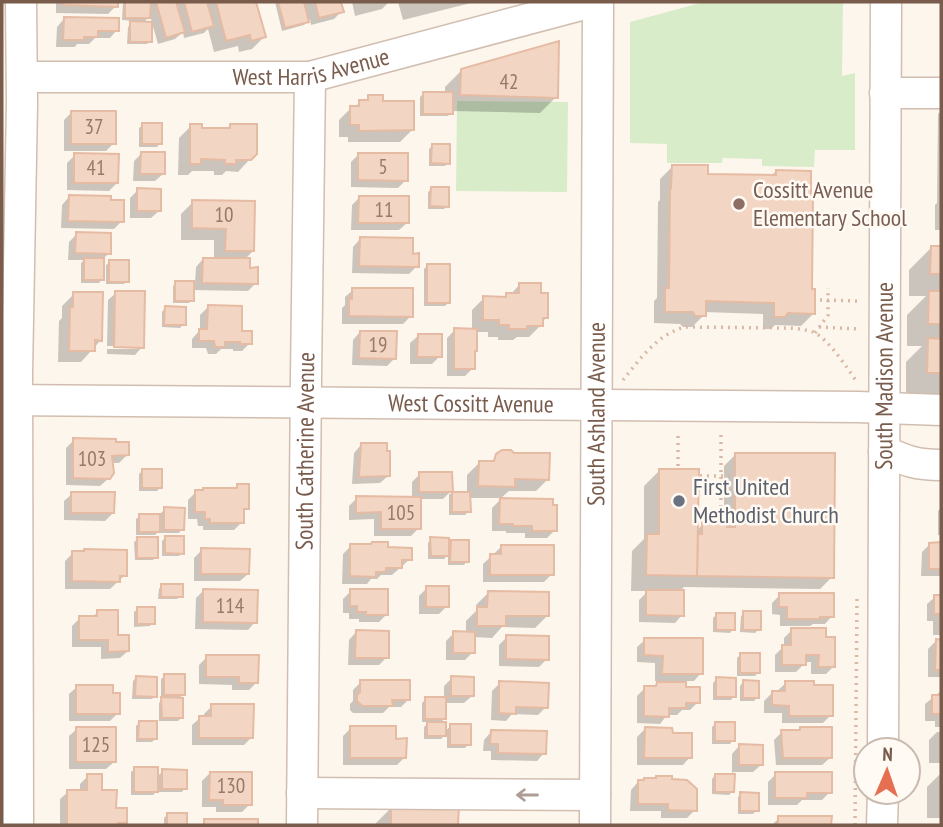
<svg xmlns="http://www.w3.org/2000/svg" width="943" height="827" font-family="'PT Sans Narrow',sans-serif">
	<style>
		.green { fill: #d8ecc9 }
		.shadow { fill: #0003 }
		.building { fill: #f3d5c3; stroke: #e6bba3; stroke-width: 2 }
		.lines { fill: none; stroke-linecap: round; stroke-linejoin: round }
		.minor-casing { stroke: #d1beb0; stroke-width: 33 }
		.path { stroke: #d9b8a5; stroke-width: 3.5; stroke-dasharray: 2 5; stroke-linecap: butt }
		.minor { stroke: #fff; stroke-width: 30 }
		.oneway { stroke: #af9d94 }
		.education-dot { fill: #8d6e63; stroke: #fffaf3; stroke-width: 2.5 }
		.worship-dot { fill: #6b7280; stroke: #fffaf3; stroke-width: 2.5 }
		.labels { text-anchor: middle; stroke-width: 5; stroke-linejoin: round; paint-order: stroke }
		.number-label { font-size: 21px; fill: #987a6a }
		.street-label { font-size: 24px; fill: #7a5c4d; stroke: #fffaf3 }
		.education-label { font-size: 24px; fill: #785e54; stroke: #fffaf3; text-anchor: start }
		.worship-label { font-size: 24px; fill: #5b616d; stroke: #fffaf3; text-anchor: start }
	</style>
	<rect width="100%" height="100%" fill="#fdf6ec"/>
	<g class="green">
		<path d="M 704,2 L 843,2 L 842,76 L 855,73 L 855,150 L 815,150 L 814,167 L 762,166 L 762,159 L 723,158 L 722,163 L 667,163 L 667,144 L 630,143 L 630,22 Z"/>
		<path d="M 457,101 L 568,102 L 567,192 L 456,191 Z"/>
	</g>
	<g class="shadow">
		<path d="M 56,2 L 116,2 L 116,6 L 108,14 L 56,13 Z"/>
		<path d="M 123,2 L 174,2 L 175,5 L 179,2 L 255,2 L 264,37 L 252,49 L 239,52 L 238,46 L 214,52 L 208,29 L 204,33 L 184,38 L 183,32 L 175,39 L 158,44 L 150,16 L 143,23 L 150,41 L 147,44 L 127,44 L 128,27 L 134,21 L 122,20 Z"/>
		<path d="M 275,2 L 340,2 L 342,11 L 334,19 L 311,25 L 310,19 L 304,25 L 282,31 Z"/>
		<path d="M 352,2 L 389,2 L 382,9 L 355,16 Z"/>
		<path d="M 398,2 L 475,2 L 403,20 Z"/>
		<path d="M 64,19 L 117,30 L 110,38 L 95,38 L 89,44 L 77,44 L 75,47 L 56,47 L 57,27 Z"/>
		<path d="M 461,71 L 556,97 L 540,113 L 451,111 L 448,116 L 420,116 L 420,97 L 423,94 L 445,94 L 445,87 Z"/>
		<path d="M 369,97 L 382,103 L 412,130 L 400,142 L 348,142 L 348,137 L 339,137 L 339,120 L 351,108 L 354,108 L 360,102 L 364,102 Z"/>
		<path d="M 941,111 L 941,230 L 935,230 L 935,205 L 937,203 L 938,114 Z"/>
		<path d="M 72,112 L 114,143 L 106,151 L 64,151 L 64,120 Z"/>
		<path d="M 143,125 L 160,143 L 157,147 L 139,147 L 139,128 Z"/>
		<path d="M 230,125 L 250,159 L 238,172 L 226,171 L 222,175 L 214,175 L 214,171 L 192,171 L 188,175 L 178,175 L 179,138 L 191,126 L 200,129 L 226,130 Z"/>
		<path d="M 433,146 L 448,163 L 445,166 L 429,166 L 429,149 Z"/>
		<path d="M 141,154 L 163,174 L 155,181 L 133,181 L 134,161 Z"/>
		<path d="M 359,154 L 406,180 L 398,188 L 351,187 L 351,162 Z"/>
		<path d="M 75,155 L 117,183 L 109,191 L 67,190 L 67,163 Z"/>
		<path d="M 672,167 L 706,176 L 771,176 L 776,171 L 811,290 L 813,314 L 801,326 L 775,325 L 771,329 L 763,329 L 763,314 L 704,312 L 704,315 L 692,327 L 683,327 L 680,324 L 654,323 L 654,301 L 657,298 L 658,202 L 660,200 L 660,179 Z"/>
		<path d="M 432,189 L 447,206 L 444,209 L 428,209 L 428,192 Z"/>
		<path d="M 138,190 L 159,211 L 151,218 L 130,218 L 130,198 Z"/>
		<path d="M 69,197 L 122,221 L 114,229 L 61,228 L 62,205 Z"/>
		<path d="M 359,198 L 407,223 L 399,230 L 351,230 L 352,205 Z"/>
		<path d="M 193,202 L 253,251 L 244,260 L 256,283 L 248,291 L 192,290 L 192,300 L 189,303 L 173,303 L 173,286 L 176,283 L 195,283 L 196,267 L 203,259 L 214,259 L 214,240 L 181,240 L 181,214 Z"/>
		<path d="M 77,234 L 109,253 L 102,260 L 102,279 L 99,283 L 81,283 L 81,263 L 84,260 L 68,260 L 69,242 Z"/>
		<path d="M 360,239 L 411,255 L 417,266 L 409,274 L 352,273 L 353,247 Z"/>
		<path d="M 931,248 L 941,248 L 941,395 L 906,394 L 906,362 L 922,346 L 907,346 L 907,315 L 926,296 L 909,296 L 909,270 Z"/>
		<path d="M 110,262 L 128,281 L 124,284 L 106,284 L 106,265 Z"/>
		<path d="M 428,265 L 448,303 L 445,306 L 424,306 L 424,269 Z"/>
		<path d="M 520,284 L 546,318 L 541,323 L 541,325 L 529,337 L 517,337 L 513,340 L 498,340 L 498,337 L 488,337 L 488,332 L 476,332 L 473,353 L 473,368 L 465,376 L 447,376 L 447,338 L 455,330 L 472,330 L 472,310 L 484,298 L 503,298 L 507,295 L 510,295 Z"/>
		<path d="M 353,290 L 411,316 L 403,324 L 342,324 L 342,308 L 345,305 L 345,297 Z"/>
		<path d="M 116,293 L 142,347 L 135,355 L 107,354 L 107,349 L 137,349 L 137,346 L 107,346 L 108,300 Z"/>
		<path d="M 74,294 L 101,340 L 81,362 L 58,362 L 59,321 L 62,318 L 62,306 Z"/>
		<path d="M 208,307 L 240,333 L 250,343 L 242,351 L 233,351 L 233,349 L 221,349 L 216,354 L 208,354 L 206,348 L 192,348 L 192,339 L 200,330 L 200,315 Z"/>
		<path d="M 165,308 L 184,324 L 180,328 L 162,327 L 162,312 Z"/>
		<path d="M 360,332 L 395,358 L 387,366 L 352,365 L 353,340 Z"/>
		<path d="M 418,336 L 440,356 L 432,364 L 410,364 L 410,343 Z"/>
		<path d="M 74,440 L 127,455 L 119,463 L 111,463 L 109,478 L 100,486 L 66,485 L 66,448 Z"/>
		<path d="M 361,445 L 388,476 L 380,483 L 352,484 L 354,453 Z"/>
		<path d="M 736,454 L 832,577 L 820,589 L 684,587 L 679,592 L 682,615 L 675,623 L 639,622 L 639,600 L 648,591 L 631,591 L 632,551 L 644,539 L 644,486 L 660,470 L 696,531 L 703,524 L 707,524 L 714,517 L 724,517 L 724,466 Z"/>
		<path d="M 497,456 L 548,479 L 536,491 L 509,491 L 501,498 L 469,498 L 469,511 L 465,515 L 449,515 L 449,494 L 467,494 L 467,475 L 479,463 L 490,463 Z"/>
		<path d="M 143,470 L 160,488 L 157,491 L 139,491 L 139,474 Z"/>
		<path d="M 420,474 L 451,491 L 443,499 L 419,499 L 419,528 L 411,536 L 374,536 L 374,519 L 349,520 L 349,506 L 357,498 L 412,498 L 412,482 Z"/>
		<path d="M 238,485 L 247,508 L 242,513 L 242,522 L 234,530 L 203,530 L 203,526 L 198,526 L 197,519 L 188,519 L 188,500 L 196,492 L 233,490 Z"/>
		<path d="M 72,494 L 113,513 L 105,521 L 64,520 L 64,501 Z"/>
		<path d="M 500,500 L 555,530 L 547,538 L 525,538 L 525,533 L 506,533 L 506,531 L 492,531 L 492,508 Z"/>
		<path d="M 941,508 L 941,535 L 938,535 L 938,511 Z"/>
		<path d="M 165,509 L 182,529 L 179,533 L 161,533 L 161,529 L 155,535 L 136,535 L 136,519 L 140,516 L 161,516 L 161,513 Z"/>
		<path d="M 166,537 L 182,553 L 179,556 L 162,556 L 162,541 Z"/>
		<path d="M 138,539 L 157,557 L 153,560 L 135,560 L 134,542 Z"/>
		<path d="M 431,539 L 447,546 L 451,542 L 467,561 L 464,565 L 448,565 L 448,555 L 444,559 L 428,559 L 428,543 Z"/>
		<path d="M 941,544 L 941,576 L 921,576 L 922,552 L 929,545 Z"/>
		<path d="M 351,546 L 386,549 L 410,559 L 392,575 L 381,575 L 377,579 L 371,579 L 367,584 L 342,584 L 343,554 Z"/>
		<path d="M 502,546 L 552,574 L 544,582 L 483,582 L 483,564 Z"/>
		<path d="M 202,550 L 248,574 L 240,581 L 194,581 L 194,558 Z"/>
		<path d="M 73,553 L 125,575 L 110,589 L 65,589 L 65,561 Z"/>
		<path d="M 162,585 L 181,596 L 177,599 L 158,599 L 159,589 Z"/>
		<path d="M 427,588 L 447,606 L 439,614 L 419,614 L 419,596 Z"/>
		<path d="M 204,590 L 255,622 L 248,630 L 195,629 L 196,598 Z"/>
		<path d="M 351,591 L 387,614 L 379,622 L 359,622 L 359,619 L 349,619 L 349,613 L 343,613 L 343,599 Z"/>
		<path d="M 488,593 L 547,616 L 535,628 L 502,627 L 492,638 L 473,637 L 473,652 L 465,660 L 446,660 L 446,641 L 454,633 L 466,633 L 466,621 L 476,611 L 476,605 Z"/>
		<path d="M 780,595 L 832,616 L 825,624 L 813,624 L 810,626 L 780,626 L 780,615 L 772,614 L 772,603 Z"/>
		<path d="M 935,597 L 941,597 L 941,635 L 933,635 L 933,621 L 927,621 L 927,604 Z"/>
		<path d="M 138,609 L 153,623 L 150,626 L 134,627 L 134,612 Z"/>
		<path d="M 98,612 L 128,651 L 120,658 L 101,659 L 101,647 L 72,647 L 72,626 L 80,618 L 91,618 Z"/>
		<path d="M 744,613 L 759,629 L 755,633 L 740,632 L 741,616 Z"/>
		<path d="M 717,614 L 733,629 L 730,633 L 713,632 L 713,618 Z"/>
		<path d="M 792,630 L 834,666 L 826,674 L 811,674 L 811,662 L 804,662 L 804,664 L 796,672 L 775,672 L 775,655 L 784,646 L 784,638 Z"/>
		<path d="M 356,632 L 387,657 L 379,665 L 348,665 L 349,640 Z"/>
		<path d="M 507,637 L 547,659 L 539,667 L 499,666 L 499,645 Z"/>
		<path d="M 645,640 L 701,673 L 694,681 L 685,681 L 684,688 L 698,702 L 690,710 L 682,710 L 677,715 L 667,715 L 660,724 L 637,723 L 637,696 L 645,688 L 653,688 L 660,681 L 655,681 L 655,663 L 637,662 L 637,647 Z"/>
		<path d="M 941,640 L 941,677 L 928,677 L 928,649 L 936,641 Z"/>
		<path d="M 741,654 L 758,673 L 755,676 L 737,676 L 737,658 Z"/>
		<path d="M 207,657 L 257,682 L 249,690 L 232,690 L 232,685 L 199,684 L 199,665 Z"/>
		<path d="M 165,676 L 184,694 L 178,699 L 181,718 L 178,721 L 159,721 L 159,703 L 161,700 L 161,679 Z"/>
		<path d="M 136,678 L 155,696 L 152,699 L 132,699 L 133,681 Z"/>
		<path d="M 452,678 L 472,696 L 464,703 L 444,703 L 444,719 L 439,724 L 444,732 L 451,726 L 469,744 L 465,748 L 447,748 L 447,733 L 441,739 L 424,739 L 424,727 L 429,722 L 422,722 L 422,703 L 426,699 L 444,699 L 444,686 Z"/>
		<path d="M 717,679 L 734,696 L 731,700 L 713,700 L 713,683 Z"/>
		<path d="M 361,682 L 409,699 L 401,707 L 389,707 L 383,713 L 353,713 L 350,710 L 350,704 L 353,701 L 353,690 Z"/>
		<path d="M 743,682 L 757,698 L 754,701 L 740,701 L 740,686 Z"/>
		<path d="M 500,683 L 546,707 L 538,715 L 512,714 L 506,721 L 491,720 L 492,691 Z"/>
		<path d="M 786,683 L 831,715 L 823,723 L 782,723 L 782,713 L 764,713 L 764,701 L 772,693 L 778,693 L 778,690 Z"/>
		<path d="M 77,687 L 118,713 L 110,721 L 69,721 L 69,694 Z"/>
		<path d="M 941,691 L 941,727 L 935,727 L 935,721 L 925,721 L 925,704 Z"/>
		<path d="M 212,706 L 252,737 L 244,745 L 192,745 L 192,725 L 200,718 L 204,717 L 204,714 Z"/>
		<path d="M 139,723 L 155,739 L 152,742 L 136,742 L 136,726 Z"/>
		<path d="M 715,724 L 733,740 L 730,744 L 712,744 L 712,727 Z"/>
		<path d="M 351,728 L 405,757 L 397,765 L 343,765 L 343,736 Z"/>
		<path d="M 77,729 L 114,762 L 106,769 L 69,769 L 69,736 Z"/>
		<path d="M 645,729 L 671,735 L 690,757 L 683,765 L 637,765 L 637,737 Z"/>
		<path d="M 801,729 L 830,758 L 822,765 L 776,765 L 774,740 L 782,732 L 797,732 Z"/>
		<path d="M 491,732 L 544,753 L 537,761 L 491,760 L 491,751 L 483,751 L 484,740 Z"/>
		<path d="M 937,732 L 941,732 L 941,763 L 929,763 L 929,740 Z"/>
		<path d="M 739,746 L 761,765 L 753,772 L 733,772 L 733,791 L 729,795 L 712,794 L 712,779 L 715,775 L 732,775 L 732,754 Z"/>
		<path d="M 135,769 L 157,777 L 163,771 L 185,788 L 182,792 L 159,792 L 159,789 L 153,795 L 131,795 L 131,772 Z"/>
		<path d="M 210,773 L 250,804 L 242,812 L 216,812 L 216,807 L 202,807 L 202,781 Z"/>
		<path d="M 776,774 L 830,792 L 822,800 L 802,800 L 797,805 L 768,805 L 768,782 Z"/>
		<path d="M 939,775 L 941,776 L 941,818 L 927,818 L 927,787 Z"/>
		<path d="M 88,776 L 125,822 L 121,825 L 60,825 L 60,799 L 68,792 L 80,792 L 80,784 Z"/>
		<path d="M 638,782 L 695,810 L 687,818 L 661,818 L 661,811 L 630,811 L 631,790 Z"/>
		<path d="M 741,794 L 757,810 L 753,814 L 738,814 L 738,797 Z"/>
		<path d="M 392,807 L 457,808 L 457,825 L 376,825 L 376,823 Z"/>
		<path d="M 168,814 L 185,814 L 185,825 L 164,825 L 164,818 Z"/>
		<path d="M 779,818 L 830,818 L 830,825 L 772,825 Z"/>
	</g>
	<g class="building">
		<path d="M 63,2 L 118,2 L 118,7 L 63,5 Z"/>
		<path d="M 125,2 L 151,2 L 150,18 L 125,18 Z"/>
		<path d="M 156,2 L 176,2 L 185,32 L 166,38 Z"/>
		<path d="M 184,2 L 207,2 L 214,26 L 192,32 Z"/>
		<path d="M 216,2 L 256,2 L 266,37 L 251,41 L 250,35 L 226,41 Z"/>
		<path d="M 278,2 L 304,2 L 309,22 L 285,28 Z"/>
		<path d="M 315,2 L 341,2 L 344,12 L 319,18 Z"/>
		<path d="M 64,17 L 119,18 L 119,31 L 98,31 L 98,37 L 84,37 L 84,40 L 63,40 Z"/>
		<path d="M 130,21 L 152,22 L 152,42 L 130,42 Z"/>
		<path d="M 559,41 L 558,98 L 460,95 L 461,69 Z"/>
		<rect x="423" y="92" width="30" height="22"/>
		<path d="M 368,95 L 383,95 L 383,101 L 414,101 L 414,130 L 359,131 L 359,125 L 350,125 L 350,106 L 359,106 L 359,100 L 368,100 Z"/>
		<rect x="71" y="111" width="45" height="33"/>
		<rect x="142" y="123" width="20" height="21"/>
		<path d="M 190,124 L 202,124 L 202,128 L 230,128 L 230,124 L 257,124 L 257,154 L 251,160 L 236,160 L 236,164 L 225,164 L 225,160 L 201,159 L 201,164 L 190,164 Z"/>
		<path d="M 432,144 L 450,144 L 450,164 L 431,163 Z"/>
		<path d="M 141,152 L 165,152 L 165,174 L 140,174 Z"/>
		<path d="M 74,153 L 119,154 L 118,183 L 74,183 Z"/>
		<path d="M 358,153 L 408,153 L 408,181 L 358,180 Z"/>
		<path d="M 672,165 L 708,165 L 708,174 L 776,175 L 776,170 L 811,171 L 811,194 L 813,194 L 812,289 L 815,289 L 815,314 L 788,313 L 785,317 L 774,317 L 774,303 L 706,301 L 706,316 L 695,316 L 693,312 L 665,312 L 665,288 L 669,288 L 670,188 L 671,188 Z"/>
		<path d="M 431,187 L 449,187 L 449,207 L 430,206 Z"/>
		<path d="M 137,188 L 161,189 L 161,211 L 137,211 Z"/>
		<path d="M 69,195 L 111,196 L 111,200 L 124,200 L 124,222 L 68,221 Z"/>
		<path d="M 359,196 L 409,196 L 409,223 L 358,223 Z"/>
		<path d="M 192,200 L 255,201 L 254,251 L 225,251 L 226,229 L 192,228 Z"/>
		<path d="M 76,232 L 111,233 L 111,254 L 75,253 Z"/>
		<path d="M 360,237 L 413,238 L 413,254 L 419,253 L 419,267 L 359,266 Z"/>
		<path d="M 931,246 L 941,246 L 941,274 L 930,274 Z"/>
		<rect x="84" y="258" width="20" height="22"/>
		<path d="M 203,258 L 250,258 L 250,268 L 258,267 L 258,284 L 202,283 Z"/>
		<rect x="109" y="260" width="20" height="22"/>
		<rect x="427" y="264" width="23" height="39"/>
		<rect x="175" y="281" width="19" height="20"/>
		<path d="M 519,283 L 541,283 L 541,293 L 548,293 L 548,318 L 543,318 L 543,326 L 527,326 L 527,329 L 509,329 L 509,325 L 499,325 L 499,320 L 483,320 L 483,296 L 506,297 L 506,293 L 519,293 Z"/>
		<path d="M 352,288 L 413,288 L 413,317 L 349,316 L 349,298 L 352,299 Z"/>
		<path d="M 115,291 L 145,291 L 144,348 L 114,347 Z"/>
		<path d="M 929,291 L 941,291 L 941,324 L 928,324 Z"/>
		<path d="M 73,292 L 103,292 L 102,341 L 95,340 L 95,351 L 69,351 L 70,307 L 73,307 Z"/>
		<path d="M 208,305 L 242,306 L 242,331 L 252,331 L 252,344 L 240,344 L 240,342 L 225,342 L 225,347 L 215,347 L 214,341 L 199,341 L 199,329 L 207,329 Z"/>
		<path d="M 165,306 L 186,307 L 186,325 L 164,325 Z"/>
		<path d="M 454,328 L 477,329 L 477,351 L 475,351 L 475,369 L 454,369 Z"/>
		<path d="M 360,331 L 397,331 L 396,359 L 359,358 Z"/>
		<path d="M 418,334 L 442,334 L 442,357 L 417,357 Z"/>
		<path d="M 928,338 L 941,339 L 941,373 L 927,373 Z"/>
		<path d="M 73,438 L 116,439 L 116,442 L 129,442 L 129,455 L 112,456 L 114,473 L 110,479 L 73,478 Z"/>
		<path d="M 361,443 L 387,443 L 387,451 L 390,451 L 390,476 L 359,477 Z"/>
		<path d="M 502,450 L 511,450 L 514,453 L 550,453 L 549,480 L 515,479 L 515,487 L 478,486 L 479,461 L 494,461 L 496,454 Z"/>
		<path d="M 735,453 L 835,453 L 834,578 L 697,576 L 698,534 L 702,534 L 702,522 L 713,522 L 713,516 L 727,516 L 727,527 L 735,527 Z"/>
		<rect x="142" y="469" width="20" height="19"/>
		<path d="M 659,469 L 699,469 L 697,576 L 646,575 L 647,534 L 659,534 Z"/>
		<path d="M 419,472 L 452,472 L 453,492 L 419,492 Z"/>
		<path d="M 237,484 L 249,484 L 249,509 L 244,509 L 244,523 L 210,523 L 210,519 L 205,519 L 205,512 L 195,512 L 195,490 L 203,490 L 203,488 L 237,488 Z"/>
		<path d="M 71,492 L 115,492 L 114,513 L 71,513 Z"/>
		<path d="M 452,492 L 470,492 L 471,512 L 452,512 Z"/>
		<path d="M 356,496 L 421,497 L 421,529 L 381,529 L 381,512 L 356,513 Z"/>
		<path d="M 500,498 L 553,499 L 553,505 L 557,505 L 557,531 L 532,531 L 532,526 L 513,526 L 513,524 L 499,524 Z"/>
		<path d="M 164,507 L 185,508 L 184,530 L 164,530 Z"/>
		<rect x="139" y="514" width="21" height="18"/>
		<path d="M 165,536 L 184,536 L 184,554 L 165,553 Z"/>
		<rect x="137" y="537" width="21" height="21"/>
		<path d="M 430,537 L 449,538 L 449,556 L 431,556 Z"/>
		<path d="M 451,540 L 469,540 L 469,562 L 450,562 Z"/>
		<path d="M 372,542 L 388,542 L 388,547 L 412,548 L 412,560 L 402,560 L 402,568 L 386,568 L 386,572 L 376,572 L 376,577 L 350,576 L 350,544 L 371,544 Z"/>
		<path d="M 941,542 L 941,569 L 929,569 L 929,543 Z"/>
		<path d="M 501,545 L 554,545 L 554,575 L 490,575 L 490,554 L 501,554 Z"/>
		<path d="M 201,548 L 250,549 L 249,574 L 201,574 Z"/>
		<path d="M 84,549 L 127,550 L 127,576 L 120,576 L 120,582 L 72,581 L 72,551 L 84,551 Z"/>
		<rect x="161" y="584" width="22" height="13"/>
		<rect x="426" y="586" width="23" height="21"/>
		<path d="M 203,589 L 258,590 L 257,623 L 203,622 Z"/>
		<path d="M 350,589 L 388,589 L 388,615 L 366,615 L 366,612 L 357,612 L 357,606 L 350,606 Z"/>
		<path d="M 646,590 L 684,590 L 684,616 L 646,615 Z"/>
		<path d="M 488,591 L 549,592 L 549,616 L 506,616 L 506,626 L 477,626 L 477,607 L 487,607 Z"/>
		<path d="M 779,593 L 834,593 L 834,617 L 820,617 L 820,619 L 787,619 L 787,607 L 779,607 Z"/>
		<path d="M 934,595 L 941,595 L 941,627 L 940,627 L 940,614 L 934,614 Z"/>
		<rect x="137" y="607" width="18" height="17"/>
		<path d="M 97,610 L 118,610 L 118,635 L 129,635 L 129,651 L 108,652 L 108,640 L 79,640 L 79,616 L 97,616 Z"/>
		<rect x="743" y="611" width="18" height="19"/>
		<rect x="716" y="613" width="19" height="17"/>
		<path d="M 791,628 L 826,628 L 826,637 L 835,637 L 835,667 L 818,667 L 819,655 L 806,655 L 806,665 L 782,665 L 782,645 L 791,645 Z"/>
		<path d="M 356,630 L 389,631 L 389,658 L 355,658 Z"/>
		<path d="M 453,631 L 475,632 L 475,653 L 453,653 Z"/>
		<path d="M 506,635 L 549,636 L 549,660 L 506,659 Z"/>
		<path d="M 941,637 L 941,670 L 935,670 L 936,639 L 941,640 Z"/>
		<path d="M 644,638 L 703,638 L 703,674 L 662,674 L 663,656 L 644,655 Z"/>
		<rect x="740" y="653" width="20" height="20"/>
		<path d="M 206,655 L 259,655 L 258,683 L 239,683 L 239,677 L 206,677 Z"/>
		<rect x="164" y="674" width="21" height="21"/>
		<path d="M 136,676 L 157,677 L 157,697 L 135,696 Z"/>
		<path d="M 451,676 L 474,677 L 474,696 L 451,696 Z"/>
		<path d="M 716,677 L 736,678 L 736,697 L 716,697 Z"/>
		<path d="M 360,680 L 410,680 L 410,700 L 392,700 L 393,706 L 362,706 L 357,701 L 357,695 L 360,692 Z"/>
		<path d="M 743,680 L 759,681 L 759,698 L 743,698 Z"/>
		<path d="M 499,681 L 549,683 L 548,708 L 516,707 L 516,714 L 499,713 Z"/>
		<path d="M 785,681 L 814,681 L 814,685 L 833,685 L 833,716 L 789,716 L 789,706 L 772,705 L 772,691 L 785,691 Z"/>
		<path d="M 657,682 L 686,682 L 686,687 L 700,687 L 700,703 L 686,703 L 686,708 L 669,708 L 669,717 L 644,716 L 644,686 L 656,686 Z"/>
		<path d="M 76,685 L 113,685 L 113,693 L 120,693 L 120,714 L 76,714 Z"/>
		<rect x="932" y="695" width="9" height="19"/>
		<path d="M 161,697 L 183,698 L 183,718 L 162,718 Z"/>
		<rect x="425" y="697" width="21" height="22"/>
		<path d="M 211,704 L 254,704 L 253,738 L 199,738 L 199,716 L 211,716 Z"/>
		<path d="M 139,721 L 157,721 L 157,739 L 138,739 Z"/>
		<rect x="427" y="722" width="19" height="14"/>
		<rect x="715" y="722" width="20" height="19"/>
		<rect x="450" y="724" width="21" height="21"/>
		<path d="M 350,726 L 396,726 L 396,739 L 407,738 L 406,758 L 350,758 Z"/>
		<rect x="76" y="727" width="40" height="35"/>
		<path d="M 645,727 L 672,728 L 673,733 L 692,733 L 692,758 L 644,758 Z"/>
		<path d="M 800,727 L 832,727 L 832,758 L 783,758 L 781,730 L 800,730 Z"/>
		<path d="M 491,730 L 547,731 L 546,754 L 498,753 L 498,744 L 490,744 Z"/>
		<path d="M 739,744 L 763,745 L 763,765 L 739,765 Z"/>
		<rect x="134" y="767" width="24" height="25"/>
		<path d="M 162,769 L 187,770 L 187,789 L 162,789 Z"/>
		<path d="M 210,772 L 252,772 L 252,805 L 223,805 L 223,800 L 209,800 Z"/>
		<path d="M 775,772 L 832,772 L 832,793 L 807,793 L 807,798 L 775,798 Z"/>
		<path d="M 87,774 L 102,774 L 102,790 L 117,790 L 116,808 L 127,808 L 127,823 L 118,823 L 118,825 L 67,825 L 67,790 L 87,790 Z"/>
		<path d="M 715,774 L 735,774 L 734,792 L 715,792 Z"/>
		<path d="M 656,776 L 672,776 L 672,779 L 687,780 L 697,789 L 697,811 L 668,810 L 668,804 L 638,804 L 638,780 L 644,780 L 644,778 L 656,778 Z"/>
		<path d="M 740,792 L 759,793 L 759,811 L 740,811 Z"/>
		<path d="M 391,805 L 459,806 L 458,825 L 391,825 Z"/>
		<rect x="167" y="813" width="20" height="12"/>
		<path d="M 778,816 L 832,816 L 831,825 L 778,825 Z"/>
		<rect x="204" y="819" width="54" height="6"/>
	</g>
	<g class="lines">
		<defs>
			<g id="minor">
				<path id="s1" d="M 22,77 L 310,77 L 592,2"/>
				<path d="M 885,93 L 941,93"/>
				<path id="s2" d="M 2,400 L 858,407 L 941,410"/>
				<path d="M 884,451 C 906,461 916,465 941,465"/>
				<path id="s3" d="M 883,750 L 886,2"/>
				<path d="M 302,793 L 595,795"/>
				<path d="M 18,825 L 17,373 L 22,104 L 21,2"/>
				<path id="s4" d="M 302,825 L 306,376 L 310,77"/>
				<path id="s5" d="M 595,825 L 598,2"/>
				<path d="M 882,825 L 883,792"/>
			</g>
		</defs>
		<use href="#minor" class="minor-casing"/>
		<g class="path">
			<path d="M 820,300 L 859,301"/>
			<path d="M 819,327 L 859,329"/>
			<path d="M 815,333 L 828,315 L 828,288"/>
			<path d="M 623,380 C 640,359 658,333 686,327 L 785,328 C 794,328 804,329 813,332 C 828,338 847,368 857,382"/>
			<path d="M 678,466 L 678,434"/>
			<path d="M 700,476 L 734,476"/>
			<path d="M 721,514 L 721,434"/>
			<path d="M 855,825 L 857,599"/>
		</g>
		<use href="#minor" class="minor"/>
	</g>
	<defs><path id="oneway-shaft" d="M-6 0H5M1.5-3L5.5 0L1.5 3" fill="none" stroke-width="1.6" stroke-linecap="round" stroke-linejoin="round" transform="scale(1.75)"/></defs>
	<use class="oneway" href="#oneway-shaft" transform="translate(527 795) rotate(-180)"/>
	<circle class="education-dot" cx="739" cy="204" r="7"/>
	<circle class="worship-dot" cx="679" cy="501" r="7"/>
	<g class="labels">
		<g class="number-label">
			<text x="509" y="89">42</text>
			<text x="94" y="134">37</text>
			<text x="383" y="174">5</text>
			<text x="96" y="175">41</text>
			<text x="384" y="217">11</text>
			<text x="224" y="222">10</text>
			<text x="378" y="352">19</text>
			<text x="92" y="466">103</text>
			<text x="401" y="520">105</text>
			<text x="230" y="613">114</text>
			<text x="96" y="752">125</text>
			<text x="231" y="793">130</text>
		</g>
		<g class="street-label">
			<text dy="8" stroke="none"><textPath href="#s1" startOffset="290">West Harris Avenue</textPath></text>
			<text dy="8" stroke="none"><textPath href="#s3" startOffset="374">South Madison Avenue</textPath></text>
			<text dy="8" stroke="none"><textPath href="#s2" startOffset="469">West Cossitt Avenue</textPath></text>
			<text dy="8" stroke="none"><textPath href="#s5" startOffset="411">South Ashland Avenue</textPath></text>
			<text dy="8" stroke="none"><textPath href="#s4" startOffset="374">South Catherine Avenue</textPath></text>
		</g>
		<g class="education-label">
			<text x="753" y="198">Cossitt Avenue<tspan x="753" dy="28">Elementary School</tspan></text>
		</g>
		<g class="worship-label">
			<text x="693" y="495">First United<tspan x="693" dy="28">Methodist Church</tspan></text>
		</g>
	</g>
	<rect width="943" height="827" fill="none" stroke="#7a5c4d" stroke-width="7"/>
	<g transform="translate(887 771) rotate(2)"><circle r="33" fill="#fffaf3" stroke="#cabbb1" stroke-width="2"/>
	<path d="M0-5L12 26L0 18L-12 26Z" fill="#e76f51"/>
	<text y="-10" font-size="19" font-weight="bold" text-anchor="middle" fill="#7a5c4d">N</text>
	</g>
</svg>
